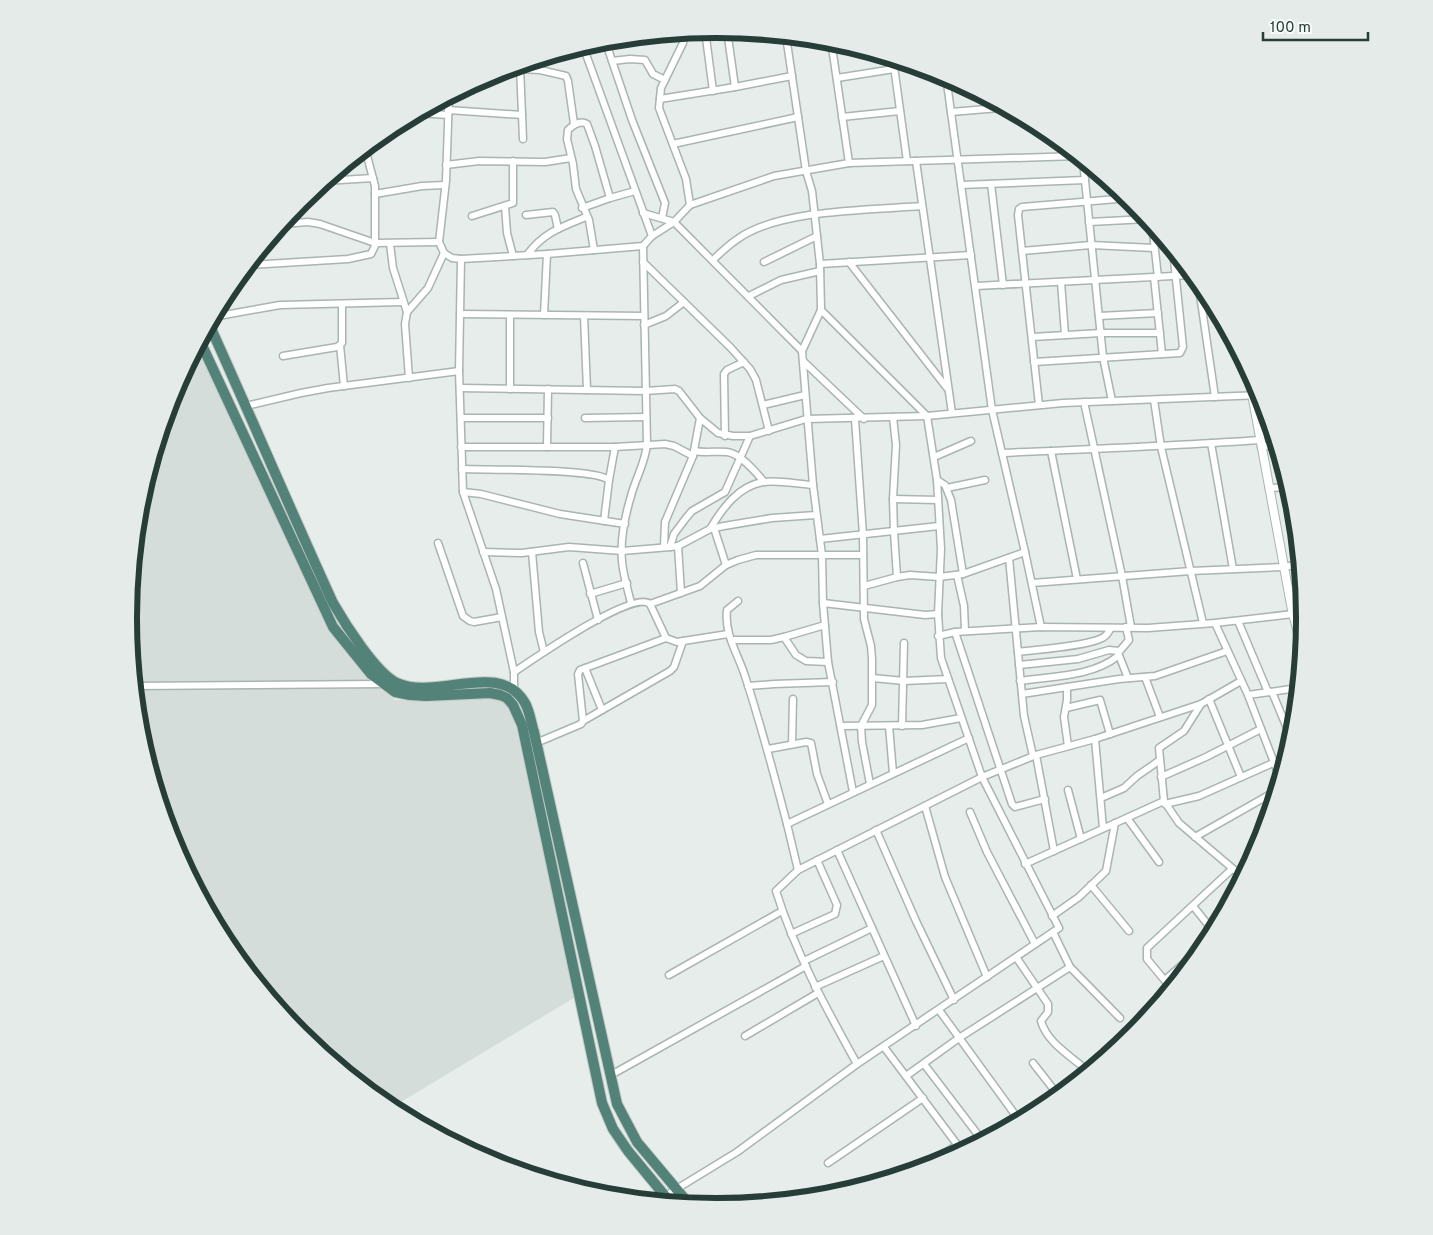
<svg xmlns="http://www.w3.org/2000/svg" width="1433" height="1235" font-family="Overpass,sans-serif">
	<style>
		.built { fill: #d4ddd9 }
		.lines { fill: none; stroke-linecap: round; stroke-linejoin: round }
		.minor-casing { stroke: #a9b5b1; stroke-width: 9 }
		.tertiary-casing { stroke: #a9b5b1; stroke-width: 10 }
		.trunk-casing { stroke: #c3c9c7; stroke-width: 12 }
		.minor { stroke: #fff; stroke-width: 6 }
		.tertiary { stroke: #fff; stroke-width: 8 }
		.trunk { stroke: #538278; stroke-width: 10 }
		.rim { fill: none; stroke: #273d38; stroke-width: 6 }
	</style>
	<rect width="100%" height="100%" fill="#e6edea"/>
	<path class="built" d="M 200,341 L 322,607 L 368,678 L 395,700 L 482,698 L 504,700 L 515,722 L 577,996 L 391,1108 L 300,1034 L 227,944 L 172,843 L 139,732 L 128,617 L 139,502 L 173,392 Z"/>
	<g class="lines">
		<defs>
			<g id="minor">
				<path d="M 705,30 L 713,91"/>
				<path d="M 727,30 L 735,87"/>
				<path d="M 683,32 L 683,43 L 661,88 L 659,108 L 686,179 L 690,205"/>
				<path d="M 786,36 L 806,171 L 812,191 L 820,264 L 821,310 L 802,351"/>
				<path d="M 605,40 L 632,120 L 665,203 L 662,218"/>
				<path d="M 831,40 L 849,163"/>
				<path d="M 583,46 L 652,236"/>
				<path d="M 893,59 L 907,161"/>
				<path d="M 612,61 L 630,59 L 645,60 L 653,74 L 665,80"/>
				<path d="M 520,66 L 523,139"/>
				<path d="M 520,69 L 540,70 L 566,76 L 568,81 L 574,124"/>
				<path d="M 946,76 L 992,410 L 1025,552 L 1041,627"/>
				<path d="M 837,78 L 894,69"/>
				<path d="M 449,96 L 446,181 L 439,242 L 444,253 L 452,258 L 461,259 L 547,254 L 643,246 L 652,236 L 674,222 L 690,205 L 774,176 L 849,163 L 1078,156"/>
				<path d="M 660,99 L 735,87 L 792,76"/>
				<path d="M 448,110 L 522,115"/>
				<path d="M 951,112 L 999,108 L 999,104"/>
				<path d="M 418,113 L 448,115"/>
				<path d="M 842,117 L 900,111"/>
				<path d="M 673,144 L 798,117"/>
				<path d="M 916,161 L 952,413"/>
				<path d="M 1083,161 L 1103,357 L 1112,401"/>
				<path d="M 446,165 L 479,161 L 545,162 L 571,158"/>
				<path d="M 325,181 L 373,178"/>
				<path d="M 991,184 L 1003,285"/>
				<path d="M 961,185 L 1085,180"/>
				<path d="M 375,194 L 422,186 L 445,185"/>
				<path d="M 505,206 L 507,233 L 513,256"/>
				<path d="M 582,208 L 610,198 L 635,191"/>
				<path d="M 643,213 L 674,222 L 802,351 L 813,485 L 822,555 L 823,603"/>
				<path d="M 526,215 L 553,212 L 555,215 L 558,229"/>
				<path d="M 472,216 L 513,203 L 513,161"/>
				<path d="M 1089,222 L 1147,219"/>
				<path d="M 282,224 L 308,222 L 320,224 L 375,243 L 439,242"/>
				<path d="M 1152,224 L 1158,277"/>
				<path d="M 390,244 L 393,268 L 407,312"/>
				<path d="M 594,250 L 589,220 L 576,189 L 573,164 L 567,139 L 568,130 C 573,125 580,120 587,124 L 595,146 L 610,198"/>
				<path d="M 1022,251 L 1091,245 L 1154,248"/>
				<path d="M 527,255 C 543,233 561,227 586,217"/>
				<path d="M 461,259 L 459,371 L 463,492 L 496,589 L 514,672 L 514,690 L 511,692"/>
				<path d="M 713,260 C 721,252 730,244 739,238 C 781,209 872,210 922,206"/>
				<path d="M 643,262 L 730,347 L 750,369 L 756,380 L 769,431"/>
				<path d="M 764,262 L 817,236"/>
				<path d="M 849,262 L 947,388"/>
				<path d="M 820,264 L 971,255"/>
				<path d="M 248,265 L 348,259 L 371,254 L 375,246 L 375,186 L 365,148"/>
				<path d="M 1154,277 L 1162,354"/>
				<path d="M 1198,281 L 1215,397"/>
				<path d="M 1061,282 L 1065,335"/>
				<path d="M 976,286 L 1193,275"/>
				<path d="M 749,296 L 781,280 L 820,271"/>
				<path d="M 460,314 L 644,316"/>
				<path d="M 510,315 L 510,389"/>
				<path d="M 544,315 L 547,254"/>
				<path d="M 584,316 L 587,390"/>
				<path d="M 1099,316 L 1158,313"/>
				<path d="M 213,317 L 280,305 L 403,302"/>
				<path d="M 644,325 L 666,316 L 684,302"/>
				<path d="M 1032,337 L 1101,333 L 1160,333"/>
				<path d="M 340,345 L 344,386"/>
				<path d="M 283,356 L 337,347 L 342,343 L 342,304"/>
				<path d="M 803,361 L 864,419"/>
				<path d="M 1034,362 L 1180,353 L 1183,347 L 1173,250"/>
				<path d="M 409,378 L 405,324 L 407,312 L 428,288 L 444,253"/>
				<path d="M 460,388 L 645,391 L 675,389 L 679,391 L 700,418 L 718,433 L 733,436 L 750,436 L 806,419 L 927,416 L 1063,403 L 1261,395"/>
				<path d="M 1154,400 L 1161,447 L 1203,623"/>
				<path d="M 1084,402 L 1122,576 L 1131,627"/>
				<path d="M 763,405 L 805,395"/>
				<path d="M 1039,405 L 1018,215 L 1019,209 L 1022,207 L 1129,198"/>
				<path d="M 246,406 L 301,393 L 328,388 L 459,371"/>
				<path d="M 893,417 L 896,445 L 893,499 L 894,532 L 897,577"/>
				<path d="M 461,418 L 548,418"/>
				<path d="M 585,418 L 646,417"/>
				<path d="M 855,419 L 863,535 L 864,619 L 871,646 L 872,659 L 872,705 L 861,726 L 862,742 L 870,784"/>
				<path d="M 1258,427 L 1270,424"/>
				<path d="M 725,436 L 724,374 L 727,370 L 744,362"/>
				<path d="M 1211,443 L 1233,569"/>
				<path d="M 461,447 L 615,447 L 665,444 L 674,446 L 693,456"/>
				<path d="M 547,447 L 548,389"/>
				<path d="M 1261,447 L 1276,444"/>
				<path d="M 694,451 C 705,453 716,451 727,452 C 739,453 756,472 764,482"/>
				<path d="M 1051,451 L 1077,579"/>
				<path d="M 1002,453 C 1088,449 1174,446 1260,440"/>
				<path d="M 934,457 L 971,441"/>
				<path d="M 462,469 C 487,470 594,468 609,480 L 604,521"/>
				<path d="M 609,480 L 615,447"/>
				<path d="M 937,480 L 945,485 L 951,500 L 963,574"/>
				<path d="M 947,488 L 985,480"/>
				<path d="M 1269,488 L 1289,487"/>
				<path d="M 463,492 L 481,494 L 560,514 L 625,524"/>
				<path d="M 893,499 L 938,500"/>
				<path d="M 714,528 L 726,565"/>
				<path d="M 710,529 C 722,509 738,486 763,482 C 778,480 797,484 813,485"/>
				<path d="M 820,539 L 939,526"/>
				<path d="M 438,543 L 463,616 L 470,621 L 474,622 L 502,617"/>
				<path d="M 678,546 L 681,593"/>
				<path d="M 664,547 L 665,522 L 693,456 L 700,418"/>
				<path d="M 670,547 L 674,534 L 686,518 L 692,511 L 725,492 L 750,436"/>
				<path d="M 483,552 L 522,553 L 569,547 L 622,551 L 670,547 L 678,546 L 710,529 L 724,526 L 772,518 L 816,515"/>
				<path d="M 532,552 L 539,632 L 544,652"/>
				<path d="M 1009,558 L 1024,716 L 1033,756"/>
				<path d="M 583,563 L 598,620"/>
				<path d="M 957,575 L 964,606 L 965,631"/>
				<path d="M 1032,583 L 1191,571 L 1284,567 L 1300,564"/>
				<path d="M 864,586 L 897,577 L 910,575 L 939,577 L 963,574 L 1025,552"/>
				<path d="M 590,594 L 627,583"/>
				<path d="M 738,601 L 727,610 C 724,634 738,654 745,676 C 761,725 774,774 787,824 L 969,738"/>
				<path d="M 631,603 C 628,590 623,575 622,561 C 620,540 625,516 631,496 C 636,477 645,464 647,444 L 643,246"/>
				<path d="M 650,604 L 700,586 L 726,565 L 738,560 L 756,555 L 863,555"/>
				<path d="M 1292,610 L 1304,608"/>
				<path d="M 1238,621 L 1268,692"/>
				<path d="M 1215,623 L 1248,695 L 1280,778"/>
				<path d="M 1126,627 L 1129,640 L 1118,653 L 1128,678"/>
				<path d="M 955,632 L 1012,804 L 1015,807 L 1045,799"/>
				<path d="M 938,636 L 955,632 L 1041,627 L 1148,628 L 1215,623 L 1293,614"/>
				<path d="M 784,637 L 825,625"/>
				<path d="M 731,640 L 771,640 L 784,637 L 796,655 L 806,661 L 828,662 L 823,603 L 925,615 L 938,614"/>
				<path d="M 1018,652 C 1040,649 1080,647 1100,639 C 1106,637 1108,633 1111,628"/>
				<path d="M 828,662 L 853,792"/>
				<path d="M 1019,665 L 1078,659 L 1109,650 L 1119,651"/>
				<path d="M 585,668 L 602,710"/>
				<path d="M 514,672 C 532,660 634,589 650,604 L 666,638 L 677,642 L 728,634"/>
				<path d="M 1145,677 L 1160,717"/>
				<path d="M 873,678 L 904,681 L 948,679"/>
				<path d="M 1020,681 C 1052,676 1092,677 1118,656"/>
				<path d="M 134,686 L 382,684"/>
				<path d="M 748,686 L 774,684 L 833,682"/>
				<path d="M 1067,687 L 1067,700 L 1064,717 L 1068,746"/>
				<path d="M 1272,692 L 1292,740"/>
				<path d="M 1022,694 L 1119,679 L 1155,676 L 1227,651"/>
				<path d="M 1248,695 L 1298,688"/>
				<path d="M 1209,699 L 1241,777"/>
				<path d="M 1066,708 L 1100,700 L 1110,734"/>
				<path d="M 583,721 L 670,671 L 674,667 L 683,641"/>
				<path d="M 842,726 L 922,725 L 961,718"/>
				<path d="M 889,726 L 893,773"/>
				<path d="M 902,726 L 904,643"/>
				<path d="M 1095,739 L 1103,828"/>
				<path d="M 536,743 L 581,724 L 583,721 L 578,674 L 580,670 L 666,638"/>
				<path d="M 792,744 L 793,699"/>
				<path d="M 768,749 L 806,742 L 811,743 L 817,774 L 828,804"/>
				<path d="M 1036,755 L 1054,851"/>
				<path d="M 1161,777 L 1206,757 L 1261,729"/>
				<path d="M 1068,790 L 1081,839"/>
				<path d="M 1101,798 L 1124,788 L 1137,776 L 1160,760"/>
				<path d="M 1164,801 L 1179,823 L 1238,873 L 1249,864"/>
				<path d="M 1165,804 L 1199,796 L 1273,763"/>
				<path d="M 925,806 L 945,877 L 987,977"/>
				<path d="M 970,812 L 987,852 L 1035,944"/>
				<path d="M 1127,818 L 1159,862"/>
				<path d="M 787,824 L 798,870 L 982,777 L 1036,755 L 1095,739 L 1201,704 L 1241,681"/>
				<path d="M 876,830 L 916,921 L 954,1000"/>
				<path d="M 1195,837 L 1276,791"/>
				<path d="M 837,850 L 916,1026"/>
				<path d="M 1025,864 L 1164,801 L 1159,748 L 1184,731 L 1201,704"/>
				<path d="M 798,870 L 776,891 C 795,952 826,1008 857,1064"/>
				<path d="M 1091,885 L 1129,931"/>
				<path d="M 1193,906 L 1213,931"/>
				<path d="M 1052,916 L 1079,897 L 1106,871 L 1115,823"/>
				<path d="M 1053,932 L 1070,967 L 1120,1018"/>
				<path d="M 791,934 L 835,914 L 837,905 L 817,860"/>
				<path d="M 1016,957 L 1048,1004 L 1048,1012 L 1041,1021 C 1047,1043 1072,1057 1088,1071"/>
				<path d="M 804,961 L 872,928"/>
				<path d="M 669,975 L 782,911"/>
				<path d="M 1165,980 L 1206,944"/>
				<path d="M 815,987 L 884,956"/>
				<path d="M 1171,988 L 1147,959 L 1147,948 L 1232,869"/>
				<path d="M 939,1010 L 1019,1120"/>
				<path d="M 745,1036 L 818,993"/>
				<path d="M 884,1047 L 962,1151"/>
				<path d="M 1033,1063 L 1058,1095"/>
				<path d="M 924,1064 L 982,1140"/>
				<path d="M 611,1075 L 806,966"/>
				<path d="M 906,1076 L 959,1038 L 1070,967"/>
				<path d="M 828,1163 L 923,1098"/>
				<path d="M 919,1168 L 958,1145"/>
				<path d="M 665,1196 L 737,1152 L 857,1064 L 1059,928 L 982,777 L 941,658 L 938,614 L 941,549 L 937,480 L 927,416 L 821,310"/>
			</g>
			<path id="tertiary" d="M 1247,367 L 1292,610 L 1302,648"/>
			<g id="trunk">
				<path d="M 209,324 C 251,417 291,511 333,603 C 345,624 376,673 397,683 C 436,701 500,659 525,703 C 530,712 531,723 534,732 L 617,1104 L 637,1142 L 689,1204"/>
				<path d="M 200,341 L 333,627 L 371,674 L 395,692 L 410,695 L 426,696 L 490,693 L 500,695 L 507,698 L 513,705 L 522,725 L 602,1103 L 613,1129 L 628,1151 L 670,1202"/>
			</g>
		</defs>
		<use href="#minor" class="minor-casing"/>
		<use href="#tertiary" class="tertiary-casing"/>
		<use href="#trunk" class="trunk-casing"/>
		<use href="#minor" class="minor"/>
		<use href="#tertiary" class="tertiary"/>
		<use href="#trunk" class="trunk"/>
	</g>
	<path d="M0 0H1433V1235H0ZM716 38H717A579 579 0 0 1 1296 617V619A579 579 0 0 1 717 1198H716A579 579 0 0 1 137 619V617A579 579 0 0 1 716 38Z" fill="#e5ebe9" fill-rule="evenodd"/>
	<path class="rim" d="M716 38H717A579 579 0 0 1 1296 617V619A579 579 0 0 1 717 1198H716A579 579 0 0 1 137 619V617A579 579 0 0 1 716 38Z"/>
	<path d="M1263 32v8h105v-8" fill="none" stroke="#273d38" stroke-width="2.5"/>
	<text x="1270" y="32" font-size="15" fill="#273d38" stroke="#f6faf8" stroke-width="4" paint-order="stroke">100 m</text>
</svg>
